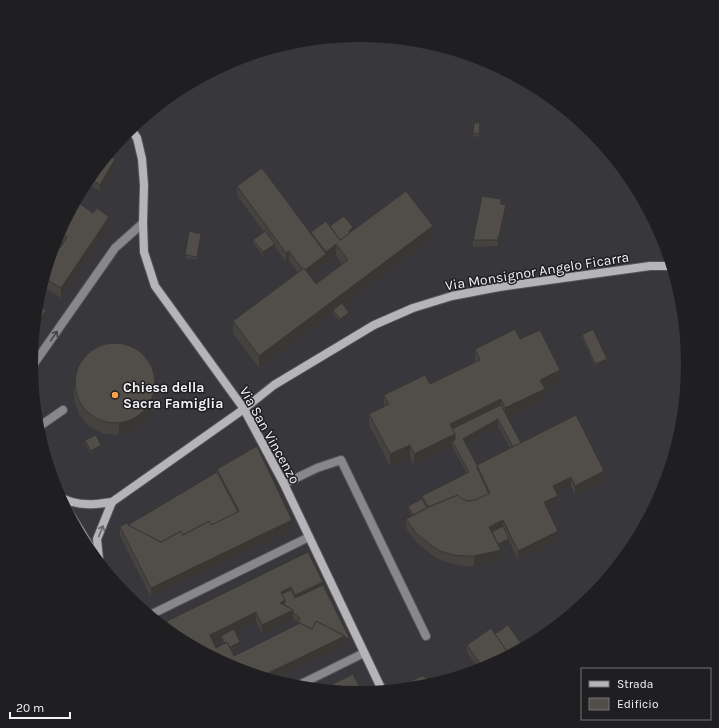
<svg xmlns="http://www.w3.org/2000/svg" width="719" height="728" font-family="Karla,sans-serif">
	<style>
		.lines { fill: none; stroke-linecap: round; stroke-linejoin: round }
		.lane-casing { stroke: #565559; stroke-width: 10 }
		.street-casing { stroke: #565559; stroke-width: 10 }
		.secondary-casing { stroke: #565559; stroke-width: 10 }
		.lane { stroke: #88878a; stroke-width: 8 }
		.street { stroke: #88878a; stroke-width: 8 }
		.secondary { stroke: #b5b4b8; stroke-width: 8 }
		.wall { fill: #46423f; fill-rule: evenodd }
		.shaded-wall { fill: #393633 }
		.building { fill: #514d49; stroke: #393633 }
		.oneway { stroke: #444346 }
		.oneway2 { stroke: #6a6a6c }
		.poi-dot { fill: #f7a14a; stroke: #1f1f21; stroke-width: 1.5 }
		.labels { text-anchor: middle; stroke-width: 3; stroke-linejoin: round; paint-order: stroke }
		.street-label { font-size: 14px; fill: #f4f3f6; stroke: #1f1f21 }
		.poi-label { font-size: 14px; font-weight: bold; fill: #f4f3f6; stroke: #1f1f21; text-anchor: start }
	</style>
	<rect width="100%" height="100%" fill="#38373b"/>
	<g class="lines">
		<defs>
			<g id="lane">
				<path d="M 37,428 L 63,410"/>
				<path d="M 284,484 L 317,468 L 341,460 L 426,636"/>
			</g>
			<g id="street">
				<path d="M 31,368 L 115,248 L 143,223"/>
				<path d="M 150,615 L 309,537"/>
				<path d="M 297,686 L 364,653"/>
			</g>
			<g id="secondary">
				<path d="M 131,129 L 137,138 L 142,159 L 144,185 L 143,223 L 144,252 L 155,286 L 244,409 L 284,484 L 382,690"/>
				<path d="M 60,497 C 64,499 68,501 72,502 C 85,506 99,504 112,502 L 244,409 L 274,385 L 374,325 L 413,308 L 452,296 L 499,287 L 650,266 L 671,266"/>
				<path d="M 62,501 L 102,566"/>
				<path d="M 99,559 L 97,539 L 112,502"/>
			</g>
		</defs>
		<use href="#lane" class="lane-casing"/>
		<use href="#street" class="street-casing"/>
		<use href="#secondary" class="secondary-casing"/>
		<use href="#lane" class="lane"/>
		<use href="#street" class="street"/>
		<use href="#secondary" class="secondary"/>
	</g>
	<g class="wall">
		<path d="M 480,126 L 479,137 L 473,136 L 473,133 Z"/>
		<path d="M 108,155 L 115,166 L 100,191 L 86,183 Z"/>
		<path d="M 237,186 L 311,234 L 311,232 L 330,226 L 353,230 L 433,238 L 343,305 L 349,316 L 340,322 L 333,313 L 259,368 L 233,333 L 233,321 L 298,273 L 289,260 L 286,262 L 275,247 L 263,256 L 253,243 L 253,240 L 264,232 L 237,195 ZM 336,256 L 342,264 L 316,284 L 309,276 Z"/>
		<path d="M 76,201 L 109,226 L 61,298 L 42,286 L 52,251 L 60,248 L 63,243 L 56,238 Z"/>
		<path d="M 506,211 L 498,246 L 473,247 L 473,240 Z"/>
		<path d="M 201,237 L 197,260 L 185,258 L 185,255 Z"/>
		<path d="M 582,335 L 607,362 L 595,367 L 582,338 Z"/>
		<path d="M 520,339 L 560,382 L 545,389 L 545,401 L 508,419 L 521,443 L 604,481 L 575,495 L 571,486 L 557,493 L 558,505 L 548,510 L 558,540 L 518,560 L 509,541 L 509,542 L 499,547 L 501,559 L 474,566 L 463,566 L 453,564 L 440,560 L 432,555 L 416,542 L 406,528 L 406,519 L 412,516 L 408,509 L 408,506 L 422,499 L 422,496 L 467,473 L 452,447 L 414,466 L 410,457 L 390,466 L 369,425 L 369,414 L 384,407 L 384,395 L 430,384 L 475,362 L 475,349 ZM 498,426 L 510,448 L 477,465 L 465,444 Z"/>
		<path d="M 74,387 L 155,390 L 154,406 L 146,421 L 134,431 L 119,435 L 103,434 L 89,426 L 79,414 L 74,399 Z"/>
		<path d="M 85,440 L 101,449 L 91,454 L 85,444 Z"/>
		<path d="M 217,469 L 292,529 L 151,597 L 120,536 L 120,527 L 128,525 L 217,472 Z"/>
		<path d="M 308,552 L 349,643 L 274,680 L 177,637 L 167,629 L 167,621 ZM 293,619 L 298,622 L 298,624 L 234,656 L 231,650 L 240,645 L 235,631 L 256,621 L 262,634 ZM 221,638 L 224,644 L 216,648 L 213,642 Z"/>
		<path d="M 495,634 L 523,647 L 485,668 L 479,669 L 467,652 L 467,645 Z"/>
	</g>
	<g class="shaded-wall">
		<path d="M 115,159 L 115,166 L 100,191 L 100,185 Z"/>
		<path d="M 506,205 L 506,211 L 498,246 L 498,240 Z"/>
		<path d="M 109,217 L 109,226 L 61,298 L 61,288 Z"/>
		<path d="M 433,226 L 433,238 L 335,312 L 333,310 L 333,313 L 259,368 L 259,356 Z"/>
		<path d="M 353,227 L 353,230 L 349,234 L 349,231 Z"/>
		<path d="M 201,234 L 201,237 L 197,260 L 197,257 Z"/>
		<path d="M 275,244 L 275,247 L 263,256 L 263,252 Z"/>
		<path d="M 336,244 L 336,256 L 326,263 L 326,252 Z"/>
		<path d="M 289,251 L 289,260 L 286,262 L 286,253 Z"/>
		<path d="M 326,254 L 326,263 L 304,280 L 304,271 Z"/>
		<path d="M 46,310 L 46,316 L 34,334 L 35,327 Z"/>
		<path d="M 349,313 L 349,316 L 340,322 L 340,319 Z"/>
		<path d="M 607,359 L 607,362 L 595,367 L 595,364 Z"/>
		<path d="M 560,370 L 560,382 L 545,389 L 545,401 L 505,420 L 505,408 L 540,380 Z"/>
		<path d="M 155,379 L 155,390 L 154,406 L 146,421 L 134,431 L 119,435 L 119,424 Z"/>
		<path d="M 501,399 L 501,411 L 452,435 L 450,424 Z"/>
		<path d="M 498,419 L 498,426 L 463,445 L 463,439 Z"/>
		<path d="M 455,434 L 455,445 L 452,441 L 452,447 L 414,466 L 414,454 Z"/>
		<path d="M 101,445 L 101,449 L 91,454 L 91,451 Z"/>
		<path d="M 410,445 L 410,457 L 390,466 L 390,454 Z"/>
		<path d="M 604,471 L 604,481 L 575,495 L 575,486 Z"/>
		<path d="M 571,477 L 571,486 L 553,495 L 553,486 Z"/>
		<path d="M 558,496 L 558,505 L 544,511 L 544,502 Z"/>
		<path d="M 292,520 L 292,529 L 151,597 L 151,588 Z"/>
		<path d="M 503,520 L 503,529 L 491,536 L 489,527 Z"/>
		<path d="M 558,531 L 558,540 L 518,560 L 518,551 Z"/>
		<path d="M 509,539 L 509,542 L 495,548 L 495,545 Z"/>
		<path d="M 501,550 L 501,559 L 474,566 L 474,556 Z"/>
		<path d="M 323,582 L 323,591 L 295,605 L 295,595 Z"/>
		<path d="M 291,587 L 291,596 L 284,600 L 281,592 Z"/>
		<path d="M 285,600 L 285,609 L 280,603 Z"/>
		<path d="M 293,610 L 293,619 L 262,634 L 262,625 Z"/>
		<path d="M 256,612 L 256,621 L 222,638 L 221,636 L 221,638 L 210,644 L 210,635 Z"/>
		<path d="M 345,636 L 349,637 L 349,643 L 274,680 L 262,676 Z"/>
		<path d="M 240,642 L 240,645 L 227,651 L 227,648 Z"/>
		<path d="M 523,646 L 523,647 L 511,654 Z"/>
		<path d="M 508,653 L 508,655 L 494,663 Z"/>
	</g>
	<g class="building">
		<path d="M 474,123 L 480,123 L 479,134 L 473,133 Z"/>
		<path d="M 108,155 L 115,159 L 100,185 L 89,178 Z"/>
		<path d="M 262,168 L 326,254 L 305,270 L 304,268 L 302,269 L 289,251 L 286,253 L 237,186 Z"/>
		<path d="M 406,191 L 433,226 L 259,356 L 233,321 L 304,268 L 316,284 L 348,260 L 336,244 L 326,252 L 311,232 L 326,221 L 340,240 Z"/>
		<path d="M 482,196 L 501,199 L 501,204 L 506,205 L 498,240 L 473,240 Z"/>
		<path d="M 76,201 L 93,213 L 97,208 L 109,217 L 61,288 L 44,278 L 52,251 L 56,245 L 60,248 L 67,237 L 60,232 Z"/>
		<path d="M 344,216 L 353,227 L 349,231 L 350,233 L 340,240 L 330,226 Z"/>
		<path d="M 189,231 L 201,234 L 197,257 L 185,255 Z"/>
		<path d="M 265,231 L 275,244 L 263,252 L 253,240 Z"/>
		<path d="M 342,303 L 349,313 L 340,319 L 333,310 Z"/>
		<path d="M 37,304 L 46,310 L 35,327 Z"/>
		<path d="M 515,329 L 520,339 L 540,330 L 560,370 L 540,380 L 545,389 L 505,408 L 501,399 L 450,424 L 455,434 L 414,454 L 410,445 L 390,454 L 369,414 L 389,404 L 384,395 L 425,375 L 430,384 L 480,360 L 475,349 Z"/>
		<path d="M 593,329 L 607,359 L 595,364 L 582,335 Z"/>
		<circle cx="115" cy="383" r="40"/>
		<path d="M 501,405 L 521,443 L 513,447 L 498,419 L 463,439 L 477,465 L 477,468 L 489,494 L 475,500 L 468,501 L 462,499 L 458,495 L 428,507 L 422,496 L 469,472 L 452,441 L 455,440 L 455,434 L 452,429 Z"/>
		<path d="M 576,415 L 604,471 L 575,486 L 571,477 L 553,486 L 558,496 L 544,502 L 558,531 L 518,551 L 503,520 L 489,527 L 501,550 L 474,556 L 463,556 L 453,555 L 440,551 L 432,546 L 416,533 L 406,519 L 429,507 L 458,495 L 462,499 L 468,501 L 475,500 L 490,493 L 477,465 Z"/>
		<path d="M 96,435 L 101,445 L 91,451 L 85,440 Z"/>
		<path d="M 257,446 L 292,520 L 151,588 L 120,527 L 126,523 L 161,542 L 181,531 L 183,535 L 209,521 L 211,525 L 239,511 L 217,469 Z"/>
		<path d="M 217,472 L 238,512 L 211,525 L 209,521 L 183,535 L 181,531 L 161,542 L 128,525 Z"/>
		<path d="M 422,499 L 427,508 L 413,515 L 408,506 Z"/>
		<path d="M 503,526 L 509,539 L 498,544 L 492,532 Z"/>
		<path d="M 308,552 L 323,582 L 295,595 L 291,587 L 281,592 L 285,600 L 280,603 L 293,610 L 262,625 L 256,612 L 210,635 L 216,648 L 227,642 L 234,656 L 300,623 L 312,629 L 316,621 L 345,636 L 262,676 L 234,667 L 177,637 L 173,634 L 167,621 Z"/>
		<path d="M 323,585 L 349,637 L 345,639 L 345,636 L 316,621 L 312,629 L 300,623 L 298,624 L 300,618 L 293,613 L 293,610 L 283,604 L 285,603 L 285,600 L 282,594 L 291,590 L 295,598 Z"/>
		<path d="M 508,625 L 523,646 L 508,655 L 508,653 L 495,634 Z"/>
		<path d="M 491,628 L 508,653 L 494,663 L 483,668 L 467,645 Z"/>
		<path d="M 234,629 L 240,642 L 230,647 L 227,642 L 225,643 L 221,636 Z"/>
		<path d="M 353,674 L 362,692 L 359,692 L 323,689 Z"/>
		<path d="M 422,676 L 432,681 L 433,683 L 423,686 L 402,688 L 401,686 Z"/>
	</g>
	<defs><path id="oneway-shaft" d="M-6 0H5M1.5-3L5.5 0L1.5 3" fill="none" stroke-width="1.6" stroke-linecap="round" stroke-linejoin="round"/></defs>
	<use class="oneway" href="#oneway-shaft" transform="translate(54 336) rotate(-55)"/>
	<use class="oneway2" href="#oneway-shaft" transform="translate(101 531) rotate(-68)"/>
	<circle class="poi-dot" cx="115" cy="395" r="4"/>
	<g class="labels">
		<g class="street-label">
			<text transform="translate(537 271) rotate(-9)" y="5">Via Monsignor Angelo Ficarra</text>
			<text transform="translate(270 435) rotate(61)" y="5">Via San Vincenzo</text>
		</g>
		<g class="poi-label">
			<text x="123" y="392">Chiesa della<tspan x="123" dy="16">Sacra Famiglia</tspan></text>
		</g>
	</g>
	<path d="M0 0H719V728H0ZM359 42H360A321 321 0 0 1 681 363V365A321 321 0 0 1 360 686H359A321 321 0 0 1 38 365V363A321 321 0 0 1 359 42Z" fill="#1f1f21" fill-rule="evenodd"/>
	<rect x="581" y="668" width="130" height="52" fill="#1f1f21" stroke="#747476"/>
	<rect x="589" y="681" width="20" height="6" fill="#b5b4b8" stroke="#747476"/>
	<text x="617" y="688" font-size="12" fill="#f4f3f6">Strada</text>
	<rect x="589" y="698" width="20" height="12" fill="#514d49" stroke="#747476"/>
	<text x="617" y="708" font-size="12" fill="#f4f3f6">Edificio</text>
	<path d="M10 712v6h60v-6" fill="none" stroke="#f4f3f6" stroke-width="2"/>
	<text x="16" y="712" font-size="12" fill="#f4f3f6" stroke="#1f1f21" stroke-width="3" paint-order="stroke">20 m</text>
</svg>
